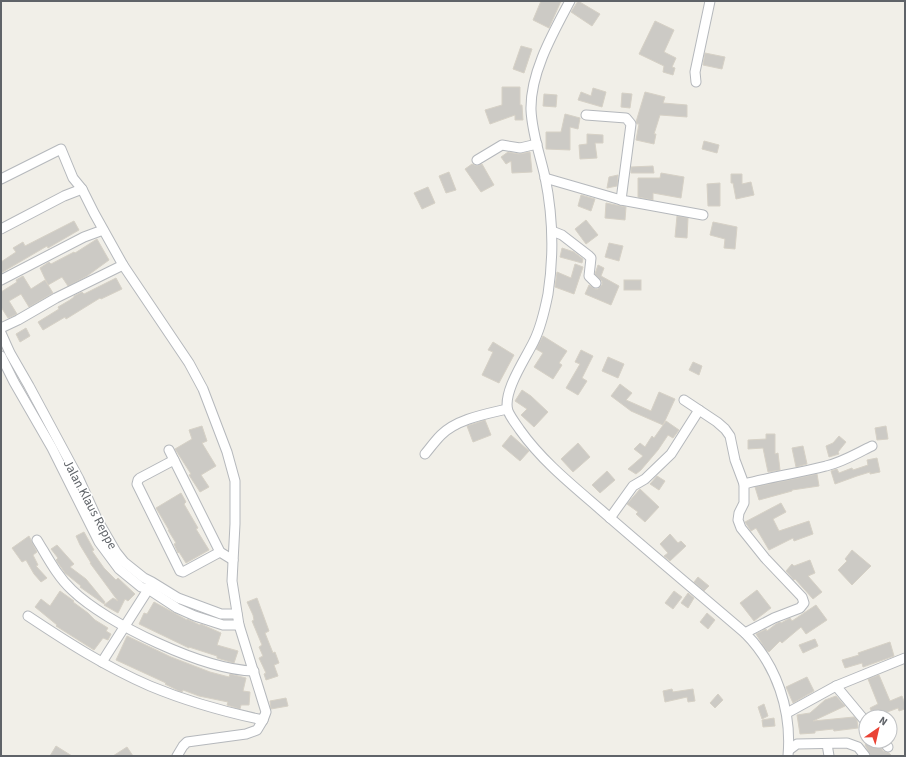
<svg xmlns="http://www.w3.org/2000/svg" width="906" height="757" font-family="'Source Sans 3',sans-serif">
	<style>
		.building { fill: #cccac5; stroke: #d6d1c6 }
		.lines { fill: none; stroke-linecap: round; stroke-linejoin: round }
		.minor-casing { stroke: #b5b8bc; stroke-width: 11 }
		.minor { stroke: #fff; stroke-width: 9 }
		.labels { text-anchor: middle; stroke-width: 3; stroke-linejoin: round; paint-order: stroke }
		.street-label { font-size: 13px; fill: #5f6368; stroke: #fff }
	</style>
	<rect width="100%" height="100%" fill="#f1efe8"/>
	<g class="building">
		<path d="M 541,1 L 561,1 L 549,28 L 533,20 Z"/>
		<path d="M 578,1 L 600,14 L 592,26 L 571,12 Z"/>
		<path d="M 655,21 L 674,30 L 664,52 L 676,58 L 672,67 L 675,68 L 673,75 L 663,72 L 664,66 L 639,54 Z"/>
		<path d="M 521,46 L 532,49 L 524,73 L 513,69 Z"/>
		<path d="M 705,53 L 725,57 L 722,69 L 703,65 Z"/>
		<path d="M 502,87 L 520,87 L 520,105 L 522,105 L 523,120 L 515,120 L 515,115 L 490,124 L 485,110 L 502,105 Z"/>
		<path d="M 593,88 L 606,92 L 602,107 L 578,100 L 581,92 L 591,96 Z"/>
		<path d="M 645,92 L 665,97 L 663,103 L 687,105 L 687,117 L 660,115 L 654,134 L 656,134 L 654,144 L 636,140 L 639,124 L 637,124 L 636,122 Z"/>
		<path d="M 622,93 L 632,94 L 630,108 L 621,107 Z"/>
		<path d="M 544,94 L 557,95 L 556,107 L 543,106 Z"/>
		<path d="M 565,114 L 580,118 L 578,129 L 570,127 L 570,150 L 546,149 L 546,132 L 561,132 Z"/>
		<path d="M 587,134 L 603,135 L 603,143 L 595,143 L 597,158 L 580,159 L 579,145 L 587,144 Z"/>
		<path d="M 704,141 L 719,145 L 717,153 L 702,149 Z"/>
		<path d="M 508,152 L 519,154 L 530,152 L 532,172 L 512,173 L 511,161 L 506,164 L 501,157 Z"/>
		<path d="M 472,164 L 477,166 L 482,164 L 494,185 L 481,192 L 465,169 Z"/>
		<path d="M 653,166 L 654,173 L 631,173 L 631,167 Z"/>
		<path d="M 449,172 L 456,190 L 446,193 L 439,176 Z"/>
		<path d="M 661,173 L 684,177 L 681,198 L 653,193 L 653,200 L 638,197 L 638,178 L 660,178 Z"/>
		<path d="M 731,174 L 742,174 L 742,184 L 751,182 L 754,195 L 736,199 L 733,183 L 731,183 Z"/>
		<path d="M 618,175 L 617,186 L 607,188 L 609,177 Z"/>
		<path d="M 720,183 L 720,206 L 708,206 L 707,184 Z"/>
		<path d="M 428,187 L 435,203 L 422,209 L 414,193 Z"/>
		<path d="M 581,195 L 595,199 L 591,211 L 578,206 Z"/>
		<path d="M 606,203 L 626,207 L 625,220 L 605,218 Z"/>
		<path d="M 677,216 L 688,218 L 687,238 L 675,237 Z"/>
		<path d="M 586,220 L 598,235 L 586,244 L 575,229 Z"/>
		<path d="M 74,221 L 79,230 L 48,248 L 47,246 L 1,273 L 1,262 L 16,252 L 13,248 L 23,242 L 25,246 Z"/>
		<path d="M 713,222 L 737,227 L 735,249 L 724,248 L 725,239 L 710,235 Z"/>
		<path d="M 97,239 L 109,260 L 87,276 L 68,286 L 62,277 L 48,285 L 40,268 L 49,262 L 51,264 L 74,252 L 75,253 Z"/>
		<path d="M 609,243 L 623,246 L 619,261 L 605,257 Z"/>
		<path d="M 562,248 L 574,252 L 583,259 L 582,263 L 560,257 Z"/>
		<path d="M 575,264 L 583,267 L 574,294 L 555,287 L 557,272 L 571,278 Z"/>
		<path d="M 598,265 L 604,268 L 601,276 L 619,286 L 611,305 L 585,294 L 589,285 L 595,289 L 598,289 L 602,285 L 602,281 L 595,274 Z"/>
		<path d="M 23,276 L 31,289 L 45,280 L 53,293 L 29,307 L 21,294 L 9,301 L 17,314 L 8,318 L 1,307 L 1,292 L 17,282 L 16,280 Z"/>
		<path d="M 116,278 L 122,289 L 101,299 L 100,298 L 66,319 L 65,317 L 43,330 L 38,322 L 59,309 L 58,307 L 70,300 L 74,297 L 74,296 L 82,292 L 84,294 Z"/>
		<rect x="624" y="280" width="17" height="10"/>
		<path d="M 26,328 L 30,336 L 20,342 L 16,334 Z"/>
		<path d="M 543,336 L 567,351 L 559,363 L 562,365 L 553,379 L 534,367 L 543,353 L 536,349 Z"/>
		<path d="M 493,342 L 514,355 L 499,383 L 482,375 L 493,352 L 488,350 Z"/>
		<path d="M 581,350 L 593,356 L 582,378 L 587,381 L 578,395 L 566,388 L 580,364 L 575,362 Z"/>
		<path d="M 608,357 L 624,364 L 618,378 L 602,371 Z"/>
		<path d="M 693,362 L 702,366 L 699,375 L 689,370 Z"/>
		<path d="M 620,384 L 632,393 L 626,400 L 651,411 L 659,392 L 675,399 L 663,425 L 631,411 L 611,396 Z"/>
		<path d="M 522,390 L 531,396 L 548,412 L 534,427 L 521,415 L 527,409 L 515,401 Z"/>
		<path d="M 485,420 L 491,435 L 473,442 L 467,426 Z"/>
		<path d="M 666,421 L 679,430 L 673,438 L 668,435 L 658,450 L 641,470 L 636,474 L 628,469 L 643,456 L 634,449 L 640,443 L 645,447 L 652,436 L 654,438 Z"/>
		<path d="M 202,426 L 207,441 L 202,443 L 216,466 L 201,475 L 209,487 L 200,492 L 189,475 L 191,474 L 175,449 L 192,439 L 189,430 Z"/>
		<path d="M 886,426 L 888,439 L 877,440 L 875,428 Z"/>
		<path d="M 766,434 L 775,434 L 775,454 L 778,453 L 780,470 L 768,472 L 763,448 L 748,449 L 748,440 L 766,439 Z"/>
		<path d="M 511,435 L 529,451 L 520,461 L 502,446 Z"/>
		<path d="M 839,436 L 846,442 L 838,452 L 839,454 L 829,457 L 826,446 L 833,443 Z"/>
		<path d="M 578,443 L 590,457 L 573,472 L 561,459 Z"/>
		<path d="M 803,446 L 807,464 L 796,467 L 792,448 Z"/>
		<path d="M 877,458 L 880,472 L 870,474 L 870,472 L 857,476 L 835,484 L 831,471 L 837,469 L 839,473 L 852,468 L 853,470 L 868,465 L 867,460 Z"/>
		<path d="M 607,471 L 615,480 L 600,493 L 592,485 Z"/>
		<path d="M 817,474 L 819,486 L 792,490 L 792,491 L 759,500 L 755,487 Z"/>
		<path d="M 657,476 L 665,481 L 659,490 L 650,484 Z"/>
		<path d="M 640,489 L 659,507 L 645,522 L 636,514 L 638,512 L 627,504 Z"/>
		<path d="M 181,493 L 186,502 L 184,504 L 198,528 L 196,529 L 209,550 L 186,563 L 179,552 L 178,553 L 174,544 L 176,543 L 168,530 L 169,530 L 156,508 Z"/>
		<path d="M 781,503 L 786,512 L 773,519 L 779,531 L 809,521 L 813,534 L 794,541 L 793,538 L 769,550 L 756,528 L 751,531 L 745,522 Z"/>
		<path d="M 84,532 L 94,550 L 92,551 L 104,568 L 116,580 L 118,578 L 135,594 L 128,601 L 125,599 L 118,613 L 104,605 L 113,598 L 118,601 L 90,563 L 91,563 L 80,545 L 76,536 Z"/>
		<path d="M 670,534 L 678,543 L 681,541 L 686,546 L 670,561 L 664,556 L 668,553 L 660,544 Z"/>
		<path d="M 29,536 L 37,552 L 33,555 L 38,565 L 36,566 L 47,578 L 41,582 L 34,574 L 26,560 L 22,562 L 12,548 Z"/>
		<path d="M 57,545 L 74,564 L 70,567 L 86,579 L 105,602 L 104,604 L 80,587 L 81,586 L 65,573 L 56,560 L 58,558 L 51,549 Z"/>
		<path d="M 852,550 L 871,566 L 852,585 L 838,570 L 847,561 L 845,559 Z"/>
		<path d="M 810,560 L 815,573 L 808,576 L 822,592 L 813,599 L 795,579 L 794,580 L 786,571 L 792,564 L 794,566 Z"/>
		<path d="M 698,577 L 709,586 L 704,591 L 694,582 Z"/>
		<path d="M 757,590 L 771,608 L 754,621 L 740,603 Z"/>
		<path d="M 60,591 L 74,601 L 73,602 L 88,613 L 95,620 L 108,628 L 106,631 L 111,634 L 108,640 L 103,638 L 94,650 L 56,626 L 57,625 L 35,607 L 41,599 L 50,606 Z"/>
		<path d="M 674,591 L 682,597 L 673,609 L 665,603 Z"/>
		<path d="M 688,593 L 694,598 L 688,608 L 681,603 Z"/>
		<path d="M 257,598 L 269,631 L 265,633 L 273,653 L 275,652 L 279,663 L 274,665 L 278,676 L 266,680 L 264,674 L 266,673 L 259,658 L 263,656 L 259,647 L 262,645 L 252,621 L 254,620 L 253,615 L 247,602 Z"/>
		<path d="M 154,602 L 187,620 L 187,619 L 200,625 L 201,624 L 203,625 L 221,633 L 217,645 L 238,651 L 234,663 L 217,658 L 217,656 L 189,647 L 189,648 L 139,624 L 144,613 L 147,614 Z"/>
		<path d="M 816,605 L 827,620 L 806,634 L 801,627 L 782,643 L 780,641 L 769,652 L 766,650 L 756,634 L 766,629 L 767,631 L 776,624 L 780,622 L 781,623 L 790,618 L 792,621 Z"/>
		<path d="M 707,613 L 715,620 L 708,629 L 700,622 Z"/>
		<path d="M 127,636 L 171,657 L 210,672 L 229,677 L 230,674 L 246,678 L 243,691 L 250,692 L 249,705 L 241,705 L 240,709 L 227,705 L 228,702 L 199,696 L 183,690 L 182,692 L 179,691 L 165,684 L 166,683 L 116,660 Z"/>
		<path d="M 815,639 L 818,646 L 803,653 L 799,645 Z"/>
		<path d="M 890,642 L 894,656 L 863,667 L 862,663 L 845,668 L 842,660 L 859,655 L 858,653 Z"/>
		<path d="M 879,675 L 890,701 L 902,696 L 905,704 L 905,709 L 899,711 L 898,708 L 874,717 L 870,708 L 878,704 L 868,679 Z"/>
		<path d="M 807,677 L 814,691 L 793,703 L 786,687 Z"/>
		<path d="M 672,689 L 673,692 L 693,689 L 695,701 L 688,702 L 687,697 L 665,702 L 663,691 Z"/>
		<path d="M 718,694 L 723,700 L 715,708 L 710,703 Z"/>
		<path d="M 836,696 L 845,706 L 813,721 L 854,717 L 857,720 L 858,728 L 834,731 L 833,729 L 815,731 L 815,733 L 800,734 L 797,715 L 810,713 L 825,700 Z"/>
		<path d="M 286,698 L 288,706 L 271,709 L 270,701 Z"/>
		<path d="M 764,704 L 768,716 L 762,719 L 758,707 Z"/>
		<path d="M 774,718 L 775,726 L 763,727 L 762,720 Z"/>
		<path d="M 868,741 L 877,741 L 883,751 L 889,753 L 892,756 L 871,756 L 865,745 Z"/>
		<path d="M 56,746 L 72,756 L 50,756 Z"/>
		<path d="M 127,747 L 133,756 L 113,756 Z"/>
	</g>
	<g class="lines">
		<defs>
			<g id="minor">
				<path d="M 570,1 C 553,33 530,73 531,110 C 532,133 540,155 545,177 C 553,216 554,255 548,294 C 545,309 541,327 534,341 C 526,358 502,392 508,411 C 511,418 516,424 520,430 C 542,461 572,485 601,510 C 648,551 697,592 745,633 C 777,665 792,711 788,756"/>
				<path d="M 696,82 L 695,72 L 710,1"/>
				<path d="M 586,115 L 626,118 L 631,124 L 621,200"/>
				<path d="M 477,160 L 502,145 L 520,148 L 537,144"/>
				<path d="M 545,178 L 621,200 L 703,215"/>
				<path d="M 1,179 L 61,149 L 73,178 L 82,189 L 94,213 L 123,265 L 189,363 L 203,389 L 227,452 L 235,481 L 235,524 L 232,581 L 239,625 L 266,712 L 263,720 C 225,712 186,701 150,686 C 106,667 67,642 28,616"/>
				<path d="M 1,229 L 64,196 L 82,189"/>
				<path d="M 552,231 L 562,235 L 588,255 L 591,258 L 589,276 L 596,283"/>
				<path d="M 1,280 L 84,237 L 103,230"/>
				<path d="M 1,328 L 18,320 L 56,298 L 123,265"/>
				<path d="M 1,333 L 10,353 L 29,386 L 79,479 L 98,521 L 116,552 L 124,562 L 144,578 L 152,582 L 178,598 L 221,614 L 237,614"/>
				<path d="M 1,356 L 14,382 L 52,448 L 99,542 L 119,569 L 141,587 L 148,589 L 177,608 L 195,616 L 223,625 L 239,625"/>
				<path d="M 684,400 L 717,422 L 725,429 L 730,436 L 735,460 L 744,484 L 744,503 L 739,513 L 738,520 L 741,528 L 765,558 L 802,597 L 804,603 L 800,608 L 774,618 L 745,633"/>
				<path d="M 169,450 L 220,552 L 233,560"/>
				<path d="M 425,454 C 430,448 435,441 441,435 C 457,419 486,414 507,409"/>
				<path d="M 174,460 L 140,478 L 138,480 L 137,484 L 180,571 L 183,572 L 220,552"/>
				<path d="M 744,484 C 771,477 799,473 826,466 C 843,462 857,453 872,446"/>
				<path d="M 610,518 L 633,486 L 645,479 L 671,454 L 699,410"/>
				<path d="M 37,540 C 48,558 57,576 72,590 C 107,624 204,670 254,671"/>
				<path d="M 102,662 L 151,585"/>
				<path d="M 836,686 L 866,722"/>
				<path d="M 787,713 L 836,686 L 905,658"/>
				<path d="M 883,741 L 888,747"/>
				<path d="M 827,744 L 829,756"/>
				<path d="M 789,750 L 797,744 L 847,743 L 858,747 L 865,756"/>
				<path d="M 177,756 L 183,746 L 187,742 L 246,734 L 257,730 L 263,720"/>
			</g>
		</defs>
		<use href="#minor" class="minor-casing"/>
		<use href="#minor" class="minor"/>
	</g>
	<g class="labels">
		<g class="street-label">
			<text transform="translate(91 504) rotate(62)" y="5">Jalan Klaus Reppe</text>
		</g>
	</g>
	<rect width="906" height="757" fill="none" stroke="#5f6368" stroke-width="4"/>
	<g transform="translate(878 729) rotate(34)"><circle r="19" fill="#ffffff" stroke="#bfc1c3"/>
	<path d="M0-3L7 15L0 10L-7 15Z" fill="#ea4335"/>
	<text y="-6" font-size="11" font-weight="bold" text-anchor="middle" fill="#5f6368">N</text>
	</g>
</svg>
